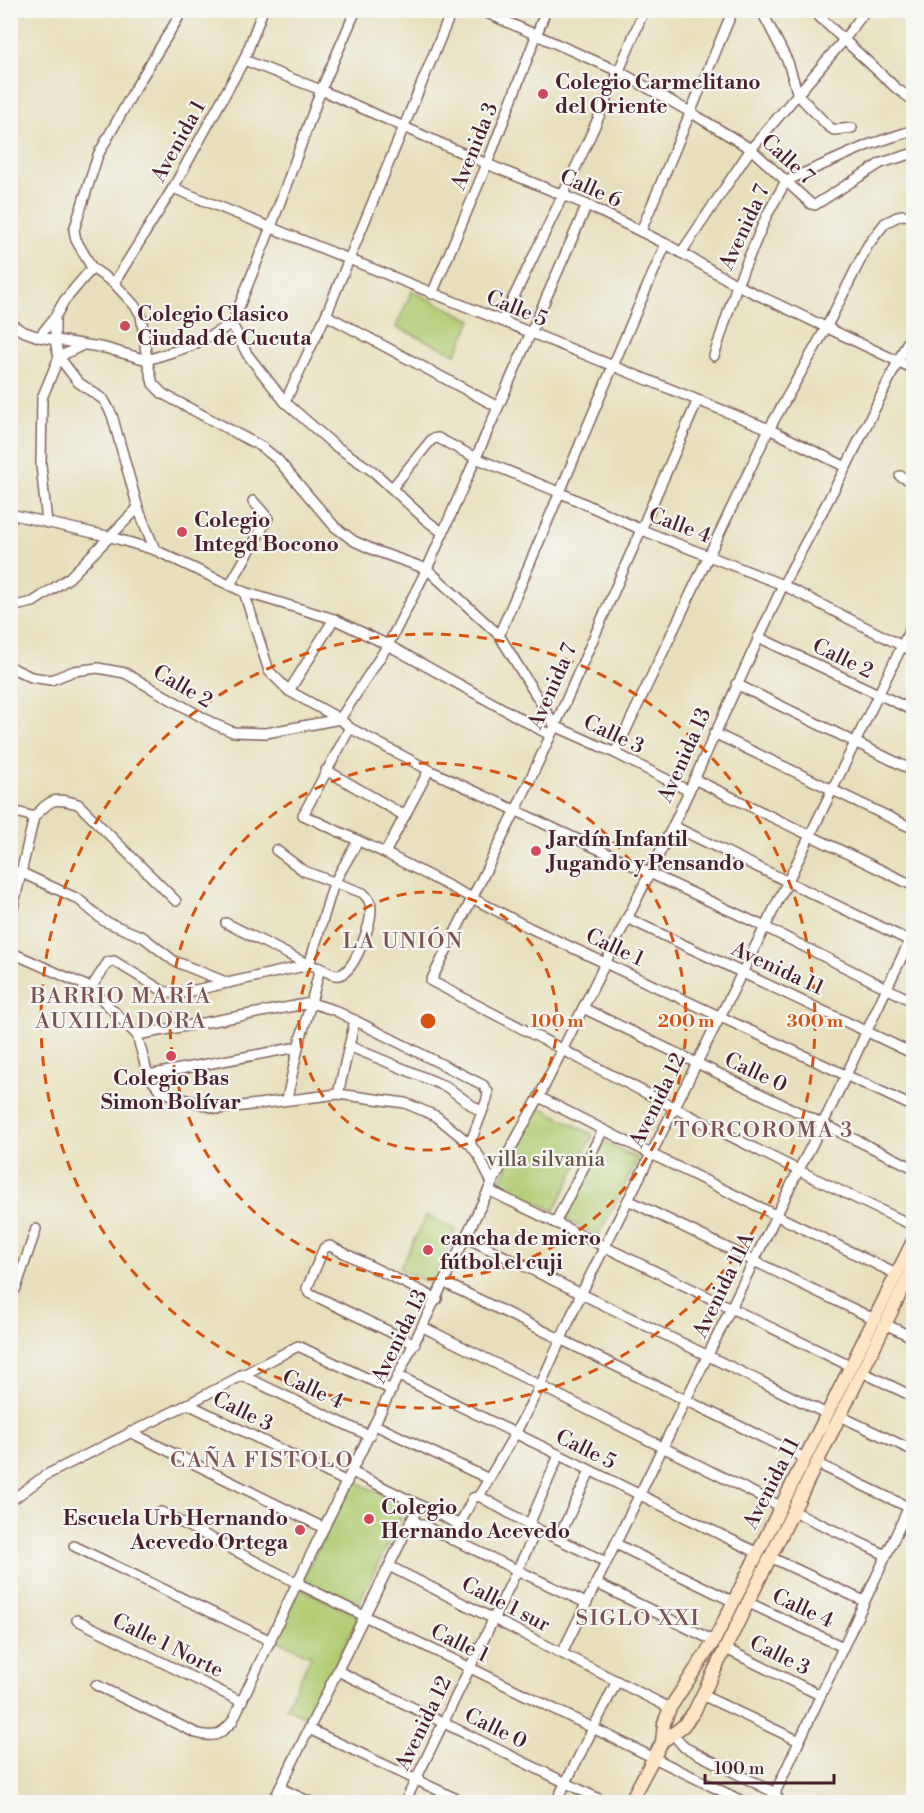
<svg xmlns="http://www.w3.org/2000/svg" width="924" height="1813" font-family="'Libre Bodoni',serif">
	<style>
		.green { fill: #b1cc73; stroke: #7e764f; stroke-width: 1.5 }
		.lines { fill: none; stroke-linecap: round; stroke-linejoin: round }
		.street-casing { stroke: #81625d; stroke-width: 12 }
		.secondary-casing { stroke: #81625d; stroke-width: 15 }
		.street { stroke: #fff; stroke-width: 9 }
		.secondary { stroke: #fde5c5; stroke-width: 12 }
		.ring { fill: none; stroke: #d8530f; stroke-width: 3; stroke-dasharray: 10 8 }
		.poi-dot { fill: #d1495b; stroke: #f6f6f2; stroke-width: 2 }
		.labels { text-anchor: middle; stroke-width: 4.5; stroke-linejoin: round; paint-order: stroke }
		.poi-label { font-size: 21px; font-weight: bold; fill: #4a1f2b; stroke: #f6f6f2; text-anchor: start }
		.street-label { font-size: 21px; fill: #4a1f2b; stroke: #f6f6f2 }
		.park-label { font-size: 21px; fill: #695341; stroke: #f6f6f2 }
		.neighbourhood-label { font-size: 22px; letter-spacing: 1.5px; fill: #7e5253; stroke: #f6f6f2 }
		.centre { fill: #d8530f; stroke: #f6f6f2; stroke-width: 3 }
		.ring-label { font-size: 18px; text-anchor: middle; font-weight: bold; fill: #d8530f; stroke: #f6f6f2; stroke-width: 4.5; stroke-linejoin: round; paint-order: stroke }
	</style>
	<rect width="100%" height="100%" fill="#f6f6f2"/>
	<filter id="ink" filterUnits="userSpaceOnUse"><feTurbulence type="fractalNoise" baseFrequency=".0167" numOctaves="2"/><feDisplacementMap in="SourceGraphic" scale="12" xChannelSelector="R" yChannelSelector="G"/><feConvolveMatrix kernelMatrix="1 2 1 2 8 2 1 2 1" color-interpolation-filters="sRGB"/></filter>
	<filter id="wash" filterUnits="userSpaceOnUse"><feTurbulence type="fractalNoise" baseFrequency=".008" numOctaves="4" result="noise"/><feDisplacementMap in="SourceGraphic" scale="24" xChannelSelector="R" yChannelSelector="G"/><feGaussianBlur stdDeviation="1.35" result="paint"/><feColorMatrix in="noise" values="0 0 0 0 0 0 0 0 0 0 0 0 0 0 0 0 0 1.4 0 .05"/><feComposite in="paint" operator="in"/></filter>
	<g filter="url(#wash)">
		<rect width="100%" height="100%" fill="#e7dfbb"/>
		<g class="green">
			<path d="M 412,291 L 472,320 L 456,354 L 396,327 Z"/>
			<path d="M 538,1106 L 593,1135 L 554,1211 L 499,1183 Z"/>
			<path d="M 603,1141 L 638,1159 L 598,1236 L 563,1218 Z"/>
			<path d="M 427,1215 L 456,1230 L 430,1284 L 399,1269 Z"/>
			<path d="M 350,1478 L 406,1508 L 357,1606 L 303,1580 Z"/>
			<path d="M 300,1588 L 359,1616 L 309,1719 L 286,1707 L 311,1656 L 275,1639 Z"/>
		</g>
	</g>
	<g filter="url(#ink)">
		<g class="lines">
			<defs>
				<g id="street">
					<path d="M 183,10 L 136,87 L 98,155 L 74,230 L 76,240 L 92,268 L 114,283 L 136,307 L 141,315 L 147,360 L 153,384 L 163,394 L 262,447 L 277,459 L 335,527 L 354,541 L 376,551 L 427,569 L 499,635 L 555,726 L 615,753 L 689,791"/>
					<path d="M 480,10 L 620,72 L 690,112 L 751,149 L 811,204 L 815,205 L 881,163 L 914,153"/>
					<path d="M 761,10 L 788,62 L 798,95 L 828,126 L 834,130 L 852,128"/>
					<path d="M 812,10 L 896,88 L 914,101"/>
					<path d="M 244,60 L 321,90 L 487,164 L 587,205 L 666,244 L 737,285 L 914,369"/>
					<path d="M 173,188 L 769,429 L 846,467"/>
					<path d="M 641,231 L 733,10"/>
					<path d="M 681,253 L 751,149 L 843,41 L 866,10"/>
					<path d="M 114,283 L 173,188 L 244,60 L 263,10"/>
					<path d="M 432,294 L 487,164 L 546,10"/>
					<path d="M 326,315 L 498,407"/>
					<path d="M 502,321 C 552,219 602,116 644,10"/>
					<path d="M 10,323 L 22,331 L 39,337 L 105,348 L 147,360 L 191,346 L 232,324 L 271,227 L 321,90 L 356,10"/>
					<path d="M 232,324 L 247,354 L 285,402 L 334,445 L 374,472 L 426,520 L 443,533"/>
					<path d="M 39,337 L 55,317"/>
					<path d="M 83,345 L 59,357 L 78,382 L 104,400 L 112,415 L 138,508 L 155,550 L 244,592 L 269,671 L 289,691 L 340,719 L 350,728 L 429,770 L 765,927 L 914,1002"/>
					<path d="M 714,356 L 737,285 L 767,215 L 786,181 L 868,145 L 914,130"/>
					<path d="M 285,402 L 326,315 L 452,10"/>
					<path d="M 697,402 L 555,726 L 516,810 L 431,981 C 592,1065 750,1149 914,1226"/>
					<path d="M 900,476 L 914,482"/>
					<path d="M 392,488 L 432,439 L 438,438 L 476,458 L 561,493 L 642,530 L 783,585 L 914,652"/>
					<path d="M 10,514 L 111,537 L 155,550"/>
					<path d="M 47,523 L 41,465 L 42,398 L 59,357 L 55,341 L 55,317 L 64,301 L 92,268"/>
					<path d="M 230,585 L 268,518 L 253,501"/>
					<path d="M 244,592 L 334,619 L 388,645 L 550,735"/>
					<path d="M 10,607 L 33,602 L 69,578 L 138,508"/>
					<path d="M 499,635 C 556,505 608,373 666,244"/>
					<path d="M 758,637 L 914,711"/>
					<path d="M 10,667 L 31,677 L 51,680 L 74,671 L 98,668 L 125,673 L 214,724 L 233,732 L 266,733 L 340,719 L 388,645 L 427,569 L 587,205"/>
					<path d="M 736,684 L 914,771"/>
					<path d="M 289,691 L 334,619"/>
					<path d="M 350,728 L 303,815 L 385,853 L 530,928 L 914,1107"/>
					<path d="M 714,733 L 914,829"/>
					<path d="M 615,753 L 769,429 L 826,328 L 868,245 L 885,223 L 901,215 L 914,216"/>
					<path d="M 326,770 L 405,816"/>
					<path d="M 694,779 L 914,886"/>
					<path d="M 10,810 L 34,817"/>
					<path d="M 673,826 L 914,943"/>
					<path d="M 276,850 L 304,871 L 363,893 C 368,898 371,902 371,909 C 371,925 356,967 342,974 C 335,978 326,971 320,968"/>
					<path d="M 385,853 L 429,770"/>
					<path d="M 10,870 L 22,873 L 78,899 L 104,921 L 143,937 L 174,961 L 228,983"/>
					<path d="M 627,918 L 914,1054"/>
					<path d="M 10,921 L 34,817 C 51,799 53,797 78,804 L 176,901"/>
					<path d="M 10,952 L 91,988 L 137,1035 L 148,1075 L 159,1089 L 174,1096 L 218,1109 L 338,1094 L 405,1103 L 436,1116 L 470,1144 L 479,1156 L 492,1183"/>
					<path d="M 91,988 L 108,962 L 114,961 L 163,991 L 177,994 L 309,965 L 226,923"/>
					<path d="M 583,1008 L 914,1168"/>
					<path d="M 137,1035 L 311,1003 L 334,1010 L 483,1085 L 488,1092 L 487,1099 L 470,1144"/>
					<path d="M 349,1046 L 447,1087 L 481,1112"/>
					<path d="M 148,1075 L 298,1047"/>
					<path d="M 338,1094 L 355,1020"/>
					<path d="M 539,1097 L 651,1154 L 896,1274"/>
					<path d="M 287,1099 L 298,1047 L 311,1003 L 320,968 L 309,965 L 334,883 L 358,841"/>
					<path d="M 490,1191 L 850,1366"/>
					<path d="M 628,1200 L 874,1319"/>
					<path d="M 555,1223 L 603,1130"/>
					<path d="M 467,1238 L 827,1414"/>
					<path d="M 445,1283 L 805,1458"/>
					<path d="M 10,1296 L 16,1288 L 36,1229"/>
					<path d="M 885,1324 L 914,1338"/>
					<path d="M 423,1327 L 780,1506"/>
					<path d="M 415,1344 L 309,1293 L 307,1288 L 324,1248 L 330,1246 L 437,1299"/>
					<path d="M 862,1372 L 914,1397"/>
					<path d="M 241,1375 L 370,1436"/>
					<path d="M 399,1376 L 758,1553"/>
					<path d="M 188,1404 L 347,1482"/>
					<path d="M 840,1416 L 914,1451"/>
					<path d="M 375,1425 L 489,1479"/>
					<path d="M 130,1432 L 324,1528"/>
					<path d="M 816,1463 L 908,1507"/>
					<path d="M 352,1472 L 460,1525"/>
					<path d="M 479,1496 L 537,1529 L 606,1562"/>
					<path d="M 16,1497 L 46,1475 L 188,1404 L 298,1346 L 392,1390"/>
					<path d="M 793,1511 L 886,1555"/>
					<path d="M 161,1512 L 297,1583 L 744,1802"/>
					<path d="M 412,1520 L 586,1603"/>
					<path d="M 529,1525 L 559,1455"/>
					<path d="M 558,1539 L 590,1471"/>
					<path d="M 452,1540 L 473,1498 L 479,1496 L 515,1434 L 540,1386 L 581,1294 L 788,881 L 914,621"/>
					<path d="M 616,1544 L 734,1602"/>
					<path d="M 74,1546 L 271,1641"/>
					<path d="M 770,1557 L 864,1601"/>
					<path d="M 389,1566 L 670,1708"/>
					<path d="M 596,1583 L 714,1641"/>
					<path d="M 747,1602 L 843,1647"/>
					<path d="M 77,1620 L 242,1702"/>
					<path d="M 724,1648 L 820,1695"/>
					<path d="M 562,1653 L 798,1171 C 841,1094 873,1012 914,933"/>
					<path d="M 338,1671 L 605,1802"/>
					<path d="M 96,1685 L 196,1733 C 214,1738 219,1736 232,1722 L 297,1583 L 492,1183 L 539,1097 L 673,826 L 783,585 L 846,467 L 914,329"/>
					<path d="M 702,1695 L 799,1741"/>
					<path d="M 309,1729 L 463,1802"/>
					<path d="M 673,1734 L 684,1747 L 775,1793 L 780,1802"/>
					<path d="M 280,1788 L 310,1802"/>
					<path d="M 775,1793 L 914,1496"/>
					<path d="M 273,1802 L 419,1505"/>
					<path d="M 405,1802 L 537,1529"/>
					<path d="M 556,1802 L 617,1681"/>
				</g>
				<g id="secondary">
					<path d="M 662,1742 L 683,1726 L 694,1712 L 914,1266"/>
					<path d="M 630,1802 L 662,1742 L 664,1723 L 670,1708 L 714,1641 L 914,1239"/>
				</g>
			</defs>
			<use href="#street" class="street-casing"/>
			<use href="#secondary" class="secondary-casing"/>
			<use href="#street" class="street"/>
			<use href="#secondary" class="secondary"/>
		</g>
	</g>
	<g class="ring">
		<circle cx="428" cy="1021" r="129"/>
		<circle cx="428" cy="1021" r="258"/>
		<circle cx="428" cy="1021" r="387"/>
	</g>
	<g class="poi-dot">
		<circle cx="543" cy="94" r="6"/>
		<circle cx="125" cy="326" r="6"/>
		<circle cx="182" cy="532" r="6"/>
		<circle cx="536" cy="851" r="6"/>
		<circle cx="171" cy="1056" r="6"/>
		<circle cx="428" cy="1250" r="6"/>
		<circle cx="369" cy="1519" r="6"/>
		<circle cx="300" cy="1530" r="6"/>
	</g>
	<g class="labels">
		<g class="poi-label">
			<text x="555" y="89">Colegio Carmelitano<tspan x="555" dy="24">del Oriente</tspan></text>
			<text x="137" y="321">Colegio Clasico<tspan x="137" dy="24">Ciudad de Cucuta</tspan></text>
			<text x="194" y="527">Colegio<tspan x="194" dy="24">Integd Bocono</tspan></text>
			<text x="548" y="846">Jardín Infantil<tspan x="548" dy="24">Jugando y Pensando</tspan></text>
			<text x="171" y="1085" text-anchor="middle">Colegio Bas<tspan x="171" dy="24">Simon Bolívar</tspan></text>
			<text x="440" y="1245">cancha de micro<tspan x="440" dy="24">fútbol el cuji</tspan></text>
			<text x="381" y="1514">Colegio<tspan x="381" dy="24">Hernando Acevedo</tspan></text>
			<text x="288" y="1525" text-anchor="end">Escuela Urb Hernando<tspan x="288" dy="24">Acevedo Ortega</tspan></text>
		</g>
		<g class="street-label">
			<text transform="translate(178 141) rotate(-61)" y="7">Avenida 1</text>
			<text transform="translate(474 146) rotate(-68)" y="7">Avenida 3</text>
			<text transform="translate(788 159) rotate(42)" y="7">Calle 7</text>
			<text transform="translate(591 188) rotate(24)" y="7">Calle 6</text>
			<text transform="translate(744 227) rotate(-65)" y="7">Avenida 7</text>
			<text transform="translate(517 308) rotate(22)" y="7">Calle 5</text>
			<text transform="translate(680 525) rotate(21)" y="7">Calle 4</text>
			<text transform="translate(843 658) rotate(26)" y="7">Calle 2</text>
			<text transform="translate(183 686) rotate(30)" y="7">Calle 2</text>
			<text transform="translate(552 686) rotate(-66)" y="7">Avenida 7</text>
			<text transform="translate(614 734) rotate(25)" y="7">Calle 3</text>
			<text transform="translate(684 755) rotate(-66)" y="7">Avenida 13</text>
			<text transform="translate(615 947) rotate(25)" y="7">Calle 1</text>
			<text transform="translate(778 968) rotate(25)" y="7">Avenida 11</text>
			<text transform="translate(756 1072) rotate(25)" y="7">Calle 0</text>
			<text transform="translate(657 1100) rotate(-64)" y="7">Avenida 12</text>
			<text transform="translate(723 1285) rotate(-64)" y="7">Avenida 11A</text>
			<text transform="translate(399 1336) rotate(-64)" y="7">Avenida 13</text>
			<text transform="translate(313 1389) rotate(25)" y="7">Calle 4</text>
			<text transform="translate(243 1411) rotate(26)" y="7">Calle 3</text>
			<text transform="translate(586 1449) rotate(26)" y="7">Calle 5</text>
			<text transform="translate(771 1483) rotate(-63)" y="7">Avenida 11</text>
			<text transform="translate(506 1604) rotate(27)" y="7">Calle 1 sur</text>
			<text transform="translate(803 1608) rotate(25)" y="7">Calle 4</text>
			<text transform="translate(460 1643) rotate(26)" y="7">Calle 1</text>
			<text transform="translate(168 1645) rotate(26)" y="7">Calle 1 Norte</text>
			<text transform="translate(780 1655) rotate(26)" y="7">Calle 3</text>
			<text transform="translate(423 1723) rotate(-64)" y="7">Avenida 12</text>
			<text transform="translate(496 1728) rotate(26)" y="7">Calle 0</text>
		</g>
		<g class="park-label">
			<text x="546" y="1166">villa silvania</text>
		</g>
		<g class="neighbourhood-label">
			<text x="403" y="948">LA UNIÓN</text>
			<text x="121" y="1003">BARRIO MARÍA<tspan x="121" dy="25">AUXILIADORA</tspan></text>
			<text x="764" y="1137">TORCOROMA 3</text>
			<text x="262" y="1467">CAÑA FISTOLO</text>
			<text x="638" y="1625">SIGLO XXI</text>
		</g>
	</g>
	<circle cx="428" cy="1021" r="9" class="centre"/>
	<g class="ring-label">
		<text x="557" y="1027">100 m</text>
		<text x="686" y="1027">200 m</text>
		<text x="815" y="1027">300 m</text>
	</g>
	<rect width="924" height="1813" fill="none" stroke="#f6f6f2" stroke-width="36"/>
	<path d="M705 1774v9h129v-9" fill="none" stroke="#4a1f2b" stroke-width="3"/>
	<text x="714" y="1774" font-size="18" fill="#4a1f2b" stroke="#f6f6f2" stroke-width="4.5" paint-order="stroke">100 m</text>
</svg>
